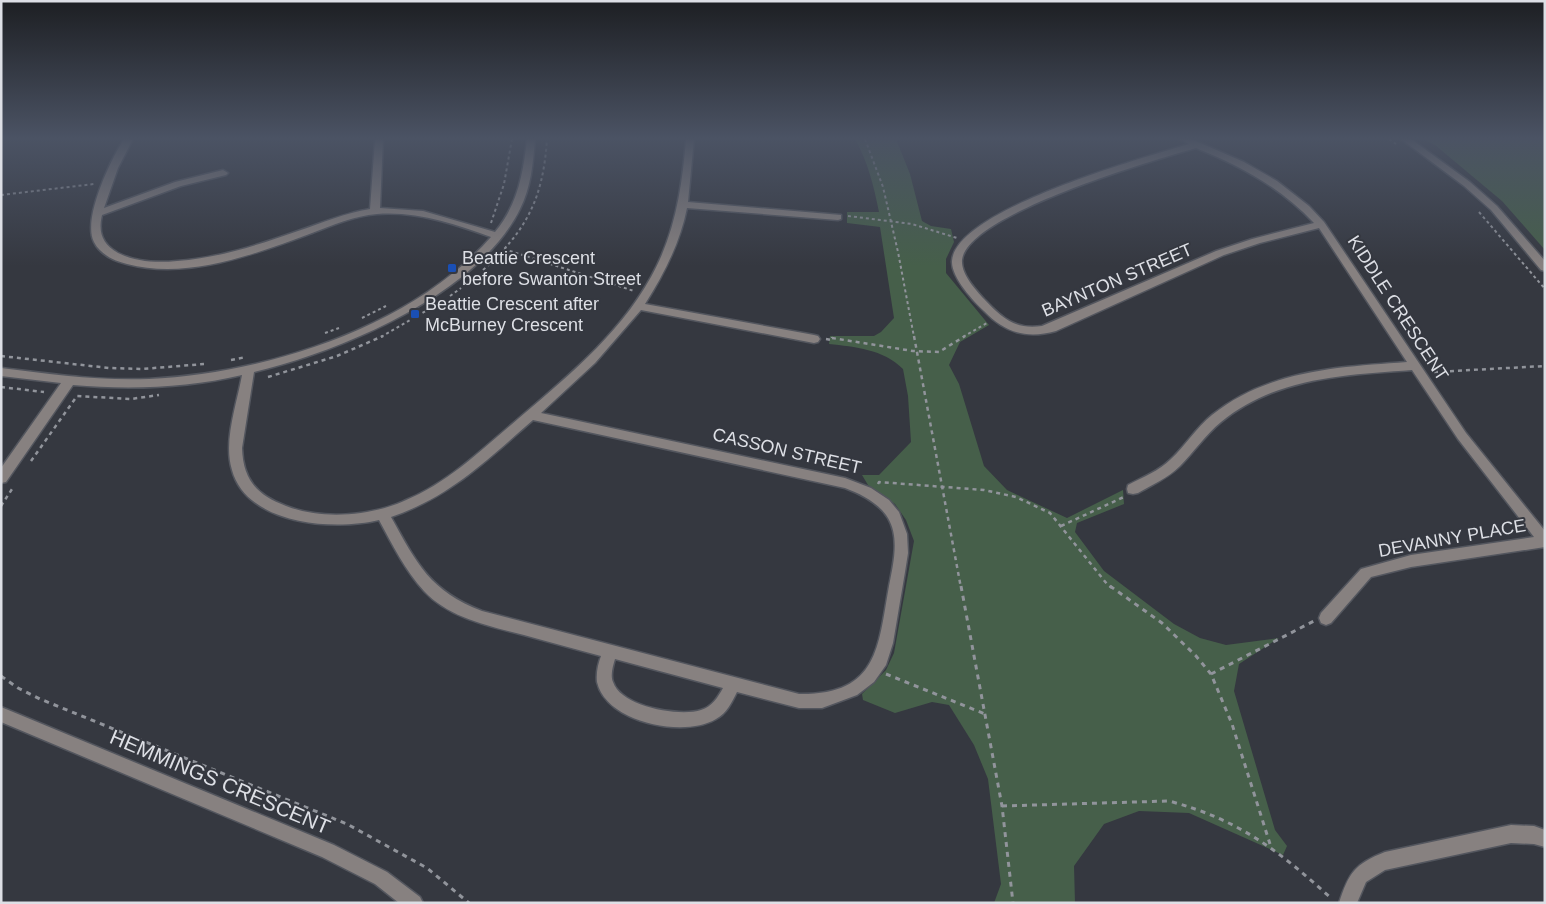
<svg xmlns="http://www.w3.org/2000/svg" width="1546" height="904" font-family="Arial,sans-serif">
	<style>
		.green { fill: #465f4a }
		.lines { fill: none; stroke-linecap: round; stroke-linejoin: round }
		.minor-casing { stroke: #53565e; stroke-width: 3 }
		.path-far2 { stroke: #91949b; stroke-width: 2; stroke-dasharray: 3 3; stroke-linecap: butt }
		.path-far1 { stroke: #91949b; stroke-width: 2.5; stroke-dasharray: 4 4; stroke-linecap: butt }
		.path { stroke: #91949b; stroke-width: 3; stroke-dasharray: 5 5; stroke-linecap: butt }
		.minor { fill: #878180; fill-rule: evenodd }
		.transit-dot { fill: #1a4fb4; stroke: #353840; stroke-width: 2 }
		.labels { text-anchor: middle; stroke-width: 4; stroke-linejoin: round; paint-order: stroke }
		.poi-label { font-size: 18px; fill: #dddfe5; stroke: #353840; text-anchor: start }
		.street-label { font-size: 18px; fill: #dddfe5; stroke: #353840 }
		.near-street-label { font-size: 21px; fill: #dddfe5; stroke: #353840 }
	</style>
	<rect width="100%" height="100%" fill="#353840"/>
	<g class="green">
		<path d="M 855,139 L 896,139 L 910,174 L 922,221 L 931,226 L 951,229 L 954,242 L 946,259 L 946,273 L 989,325 L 960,342 L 949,365 L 959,384 L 984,466 L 1007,490 L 1067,518 L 1123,490 L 1124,504 L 1077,523 L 1075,532 L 1104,571 L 1174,624 L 1200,638 L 1226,645 L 1279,638 L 1239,664 L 1234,691 L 1275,830 L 1287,846 L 1283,855 L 1189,813 L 1139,811 L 1104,824 L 1074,866 L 1075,903 L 994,903 L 1001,884 L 988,779 L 974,745 L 949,705 L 932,702 L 895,713 L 863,700 L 862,694 L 886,670 L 894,653 L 914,541 L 906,520 L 895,504 L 868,485 L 862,475 L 879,475 L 911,442 L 908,396 L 903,369 C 883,349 855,347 829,344 L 830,336 L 874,336 L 881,332 L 894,318 L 880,227 L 847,223 L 847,212 L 879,212 C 874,187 868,162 855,139 Z"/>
		<path d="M 1422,139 L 1545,139 L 1545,250 L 1502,201 L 1435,145 Z"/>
	</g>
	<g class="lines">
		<defs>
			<g id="minor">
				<path d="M 124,139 L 133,139 L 118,168 L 104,208 L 175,182 L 223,170 L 228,173 L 226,175 L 181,186 L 102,215 C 98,232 102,244 118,253 C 136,262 157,263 177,261 C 219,258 258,245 298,231 C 322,223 345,213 370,209 L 375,139 L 383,139 L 380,208 L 423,211 L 495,232 C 518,204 523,174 527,139 L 535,139 C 533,164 531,187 520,209 C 478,294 342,351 254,372 L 242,448 C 243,479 256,495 286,506 C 322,520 370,516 404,501 C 446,484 478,453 511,425 C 562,381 618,337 651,277 C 675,234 682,188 686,139 L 694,139 L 688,202 L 841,215 L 841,219 L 838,220 L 687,208 C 680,243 664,274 645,304 L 814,335 L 818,336 L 820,339 L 818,342 L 814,343 L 641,310 L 595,363 L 541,413 L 845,478 L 871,488 L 889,500 L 899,512 L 907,534 L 908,553 L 905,572 L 893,643 L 886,665 L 874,682 L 857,695 L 822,708 L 799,708 L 737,692 C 732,702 727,713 716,719 C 685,738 606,723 597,682 C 596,673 598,664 601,656 C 575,649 549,642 524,635 C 489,626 449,618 424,591 C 405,570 392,544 379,520 C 334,531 247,525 232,470 C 223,441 237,404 242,375 C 187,388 129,390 73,385 L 6,482 L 1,483 L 1,468 L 61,383 L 1,376 L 1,368 C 50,374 99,381 149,379 C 266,373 411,328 491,237 C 454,224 417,211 377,214 C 354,216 333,225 312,233 C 255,254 188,280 127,264 C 114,261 100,254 94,242 C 82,219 111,159 124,139 ZM 533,420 L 845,488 C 861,494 879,503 888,518 C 900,538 893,565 889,586 C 878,648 878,695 799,694 L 482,611 C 430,591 417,564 391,517 C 450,497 487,460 533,420 ZM 615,659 L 723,688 C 718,697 712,707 701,710 C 680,717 621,707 613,682 C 610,675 613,666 615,659 Z"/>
				<path d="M 1179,139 L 1191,139 L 1244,162 L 1277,181 L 1309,206 L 1324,222 L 1466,433 L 1545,531 L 1545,547 L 1411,567 L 1371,577 L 1331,623 L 1326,625 L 1321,623 L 1319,618 L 1321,613 L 1361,569 L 1411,555 L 1534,537 L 1458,439 L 1412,370 C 1345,375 1276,377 1221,422 C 1205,435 1194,452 1180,466 C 1168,478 1152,485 1138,493 L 1133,494 L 1128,493 L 1127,489 L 1128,485 C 1143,477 1159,471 1171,459 C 1185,446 1196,428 1212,415 C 1268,370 1339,367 1407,362 L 1319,228 L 1260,243 L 1224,255 L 1056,331 C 1027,339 1005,333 984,311 C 973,301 951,277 952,261 C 955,210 1145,157 1189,144 ZM 1196,148 C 1241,166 1281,188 1314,223 L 1252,239 L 1216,251 L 1042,326 C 1015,330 1002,318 984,299 C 975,289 961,274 962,260 C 967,214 1155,160 1196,148 Z"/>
				<path d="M 1401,139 L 1411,139 L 1470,182 L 1497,206 L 1545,261 L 1545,271 L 1541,270 L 1491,210 L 1464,186 Z"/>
				<path d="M 1,707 L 334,845 L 387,872 L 420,897 L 423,903 L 399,903 L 375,884 L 322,857 L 1,722 Z"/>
				<path d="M 1511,825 L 1534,826 L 1545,830 L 1545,847 L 1534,844 L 1511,843 L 1385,870 L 1366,882 L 1357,903 L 1339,903 C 1349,872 1355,864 1385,852 Z"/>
			</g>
		</defs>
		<use href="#minor" class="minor-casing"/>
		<g class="path-far2">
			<path d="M 865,139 L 883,187 L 898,252 L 914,337"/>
			<path d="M 1389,139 L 1396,144"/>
			<path d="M 1,195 L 94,184"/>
			<path d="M 1479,212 L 1545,289"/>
			<path d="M 848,216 L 912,224 L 957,238"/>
			<path d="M 491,223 L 504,184 L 512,139"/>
			<path d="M 504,249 L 634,291"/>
			<path d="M 483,270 C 527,230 543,199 547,139"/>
			<path d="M 450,296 L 461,288"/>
			<path d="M 362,318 L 386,306"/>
			<path d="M 325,333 L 339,328"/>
			<path d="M 381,337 L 443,301"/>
			<path d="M 963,337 L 987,323"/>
		</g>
		<g class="path-far1">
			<path d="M 914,336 L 961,588"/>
			<path d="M 826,339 L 832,340 L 832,338 L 913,351 L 939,352 L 965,336"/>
			<path d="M 1,356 L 109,368 L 142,369 L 204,364"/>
			<path d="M 231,360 L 246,357"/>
			<path d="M 1434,372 L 1545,366"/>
			<path d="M 268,377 L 337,356 L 383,336"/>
			<path d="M 1,387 L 44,392"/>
			<path d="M 31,461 L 77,396 L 131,399 L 159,395"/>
			<path d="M 878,484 L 879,482 L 984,490 L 1016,497 L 1050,513 L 1107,584 L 1112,588"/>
			<path d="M 1,506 L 14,486"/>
			<path d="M 1061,526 L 1126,496"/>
		</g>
		<g class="path">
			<path d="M 961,586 L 1002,806 L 1013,903"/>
			<path d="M 1110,586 L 1162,623 L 1196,656 L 1211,674 L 1232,724 L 1270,844"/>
			<path d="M 886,674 L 985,714"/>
			<path d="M 1211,674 L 1314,621"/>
			<path d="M 1,676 L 18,688 L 40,699 L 347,824 L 427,868 L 469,903"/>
			<path d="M 1002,806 L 1169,801 C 1240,820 1279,851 1332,899"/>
		</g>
		<use href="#minor" class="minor"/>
	</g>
	<linearGradient id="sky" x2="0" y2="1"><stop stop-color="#1d1f23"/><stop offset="0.52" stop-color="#4b5364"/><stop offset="1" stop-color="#4b5364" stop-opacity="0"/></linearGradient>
	<rect width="1546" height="266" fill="url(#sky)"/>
	<g class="transit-dot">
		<rect x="447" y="263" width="10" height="10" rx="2.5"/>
		<rect x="410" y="309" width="10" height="10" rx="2.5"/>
	</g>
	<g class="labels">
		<g class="poi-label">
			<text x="462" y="264">Beattie Crescent<tspan x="462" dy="21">before Swanton Street</tspan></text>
			<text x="425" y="310">Beattie Crescent after<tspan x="425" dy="21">McBurney Crescent</tspan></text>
		</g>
		<g class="street-label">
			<text transform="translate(1117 280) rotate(-23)" y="6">BAYNTON STREET</text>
			<text transform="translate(1398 308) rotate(57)" y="6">KIDDLE CRESCENT</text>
			<text transform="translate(787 451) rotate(13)" y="6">CASSON STREET</text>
			<text transform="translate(1452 538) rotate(-10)" y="6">DEVANNY PLACE</text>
		</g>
		<g class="near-street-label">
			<text transform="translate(220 782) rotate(23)" y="7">HEMMINGS CRESCENT</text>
		</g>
	</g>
	<rect width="1546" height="904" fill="none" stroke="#dddfe5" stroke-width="5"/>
</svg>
